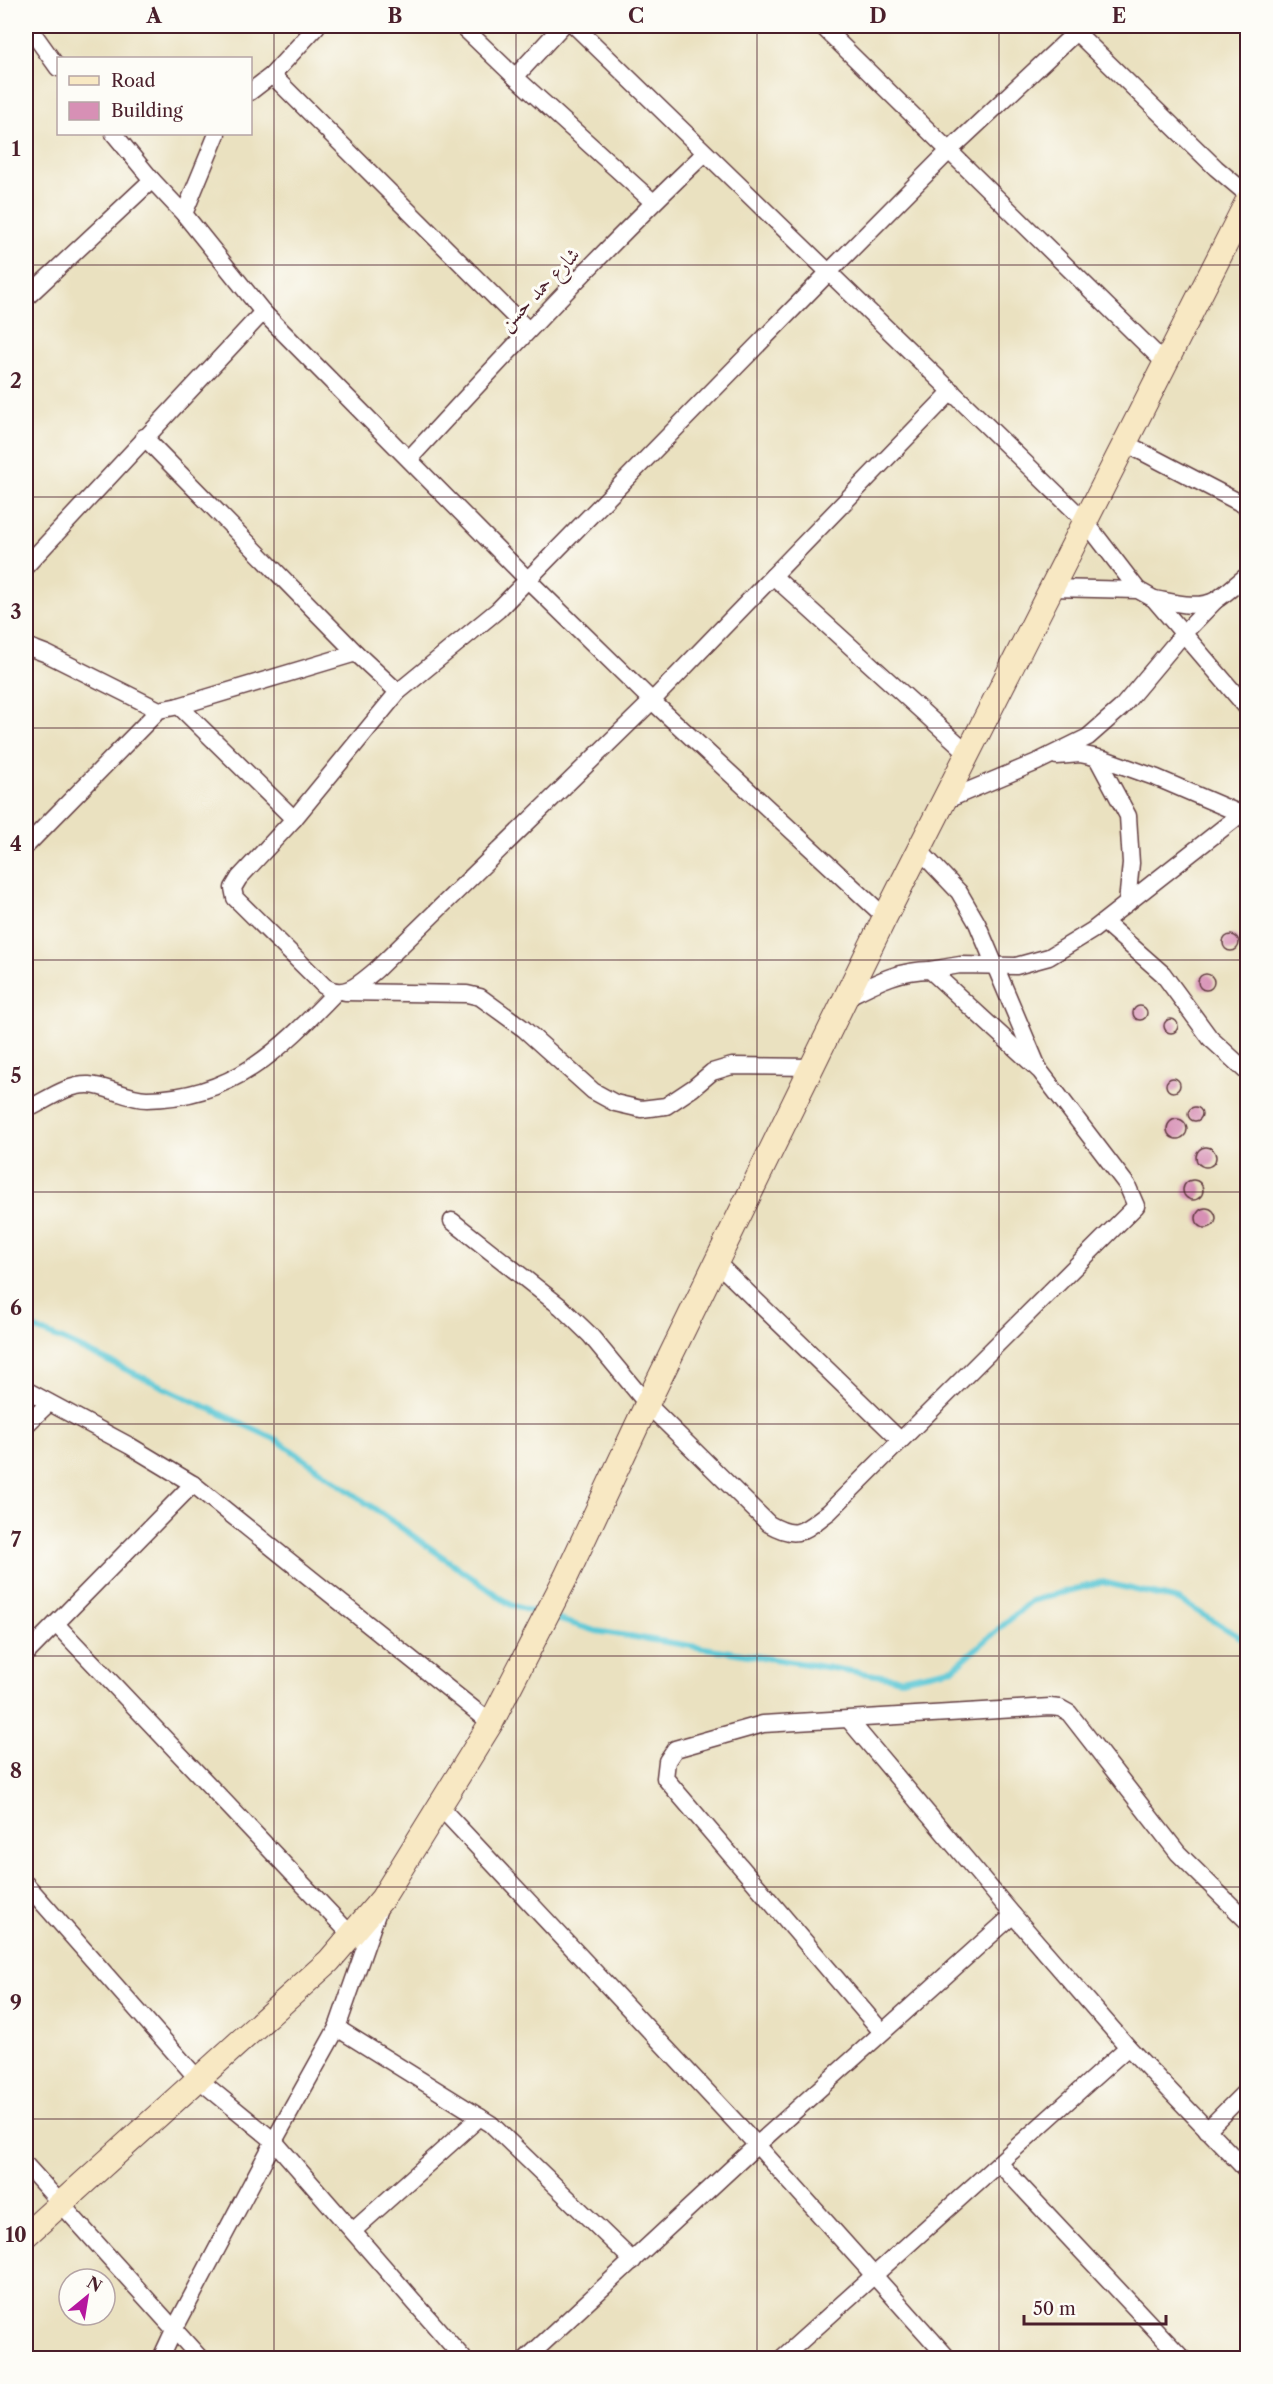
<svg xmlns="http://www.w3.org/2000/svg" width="1273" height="2384" font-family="'Libre Caslon Text',Amiri,serif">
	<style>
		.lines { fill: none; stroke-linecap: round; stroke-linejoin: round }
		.stream { stroke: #5dc8d6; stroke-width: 6 }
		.building { fill: #d790b5 }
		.street-casing { stroke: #623c41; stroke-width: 19 }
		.secondary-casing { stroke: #623c41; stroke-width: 26 }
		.street { stroke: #fff; stroke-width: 16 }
		.secondary { stroke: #f8e8c3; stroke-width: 24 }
		.grid { fill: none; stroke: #4a1f2b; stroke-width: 1.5; stroke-opacity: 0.55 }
		.labels { text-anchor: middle; stroke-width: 6; stroke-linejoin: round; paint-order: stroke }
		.street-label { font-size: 20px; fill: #4a1f2b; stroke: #fdfcf7 }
		.neatline { fill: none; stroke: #4a1f2b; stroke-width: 2 }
		.grid-label { font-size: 20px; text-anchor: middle; font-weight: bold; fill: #4a1f2b }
	</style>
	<rect width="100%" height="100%" fill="#fdfcf7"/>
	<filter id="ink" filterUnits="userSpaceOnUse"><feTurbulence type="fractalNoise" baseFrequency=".0167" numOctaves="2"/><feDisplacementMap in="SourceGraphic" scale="12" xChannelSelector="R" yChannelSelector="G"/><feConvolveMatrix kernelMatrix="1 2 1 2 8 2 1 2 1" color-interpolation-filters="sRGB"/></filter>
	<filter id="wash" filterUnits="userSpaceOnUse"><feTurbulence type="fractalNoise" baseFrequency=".008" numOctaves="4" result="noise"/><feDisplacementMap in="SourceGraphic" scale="24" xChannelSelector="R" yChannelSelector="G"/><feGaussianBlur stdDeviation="1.35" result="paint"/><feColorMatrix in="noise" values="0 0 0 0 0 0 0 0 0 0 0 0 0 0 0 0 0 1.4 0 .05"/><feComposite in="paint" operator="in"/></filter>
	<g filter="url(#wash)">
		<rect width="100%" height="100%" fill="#eae1c0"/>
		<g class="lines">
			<g class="stream">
				<path d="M 26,1325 L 65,1341 L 277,1440 L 511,1605 L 540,1614"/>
				<path d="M 550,1617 L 596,1631 L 901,1679 L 954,1668 L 1031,1601 L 1102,1582 L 1179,1600 L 1248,1642"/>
			</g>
		</g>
		<g id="blocks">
			<g class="building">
				<circle cx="1231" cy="943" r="8"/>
				<circle cx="1206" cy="982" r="8"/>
				<circle cx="1140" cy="1013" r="7"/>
				<circle cx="1171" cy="1026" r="7"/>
				<circle cx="1173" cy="1085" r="7"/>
				<circle cx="1195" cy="1114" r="7"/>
				<circle cx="1177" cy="1129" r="10"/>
				<circle cx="1206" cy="1157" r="10"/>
				<circle cx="1193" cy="1190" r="10"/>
				<circle cx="1206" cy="1218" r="10"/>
			</g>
		</g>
	</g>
	<g filter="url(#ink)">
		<use href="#blocks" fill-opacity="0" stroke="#623c41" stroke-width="1.5"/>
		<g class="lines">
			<defs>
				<g id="street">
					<path d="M 28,26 L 58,68"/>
					<path d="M 462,26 L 515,77 L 653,202"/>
					<path d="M 575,26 L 1085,521 L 1138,590"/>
					<path d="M 822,26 L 1166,364"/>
					<path d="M 1070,26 L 1216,168 L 1248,195"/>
					<path d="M 272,75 L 528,330"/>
					<path d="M 515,77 L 562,26"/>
					<path d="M 250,92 L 272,75 L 317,26"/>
					<path d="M 114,134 L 152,180 L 184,214 L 263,312 L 527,579 L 652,701 L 885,917"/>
					<path d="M 184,214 L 217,134"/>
					<path d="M 26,298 L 152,180"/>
					<path d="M 952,391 L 652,701 L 376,970 C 360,983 344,1000 324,986 L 235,898 L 233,888 L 239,878 L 294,819 L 398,692 L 498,610 L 829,272 L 950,150 L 1076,32"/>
					<path d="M 144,437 L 356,653"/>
					<path d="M 1125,443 L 1248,507"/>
					<path d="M 409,459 C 505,355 602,251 705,153"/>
					<path d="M 26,566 L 263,312"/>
					<path d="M 773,576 L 968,753"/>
					<path d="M 1051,588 L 1138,590 L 1154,599 L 1248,709"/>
					<path d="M 1154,599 C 1172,602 1198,610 1216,600 C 1227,593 1237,583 1248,575"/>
					<path d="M 26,646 L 47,654 L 159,710"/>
					<path d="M 179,706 L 294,819"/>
					<path d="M 1057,756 L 1080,754 L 1104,759 L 1157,778 L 1241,814"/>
					<path d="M 1097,758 L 1128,816 L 1131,863 L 1127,903"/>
					<path d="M 944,801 L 1037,762 L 1088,737 L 1121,708 L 1183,634 L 1216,600"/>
					<path d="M 26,846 L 159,710 L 179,706 L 356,653 L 398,692"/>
					<path d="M 919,850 L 959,892 L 977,923 L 1037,1065"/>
					<path d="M 1104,922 L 1163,974 L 1210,1038 L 1248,1073"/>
					<path d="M 930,970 L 960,965 L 1016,966 L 1049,957 L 1093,930 L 1241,814 L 1248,814"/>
					<path d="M 345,992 L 467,994 L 480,997 L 524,1029 L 593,1091 L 615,1103 L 641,1109 L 666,1106 L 693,1088 L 712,1072 L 732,1066 L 811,1067"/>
					<path d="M 26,1110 C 46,1101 66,1084 89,1085 C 108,1086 127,1099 147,1099 C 233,1098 280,1050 336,992"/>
					<path d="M 452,1221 L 561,1307 L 590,1335 L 647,1404 L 769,1524 C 799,1541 804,1530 829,1512 L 1136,1206 L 1127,1185 L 1040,1071 L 930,970 C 898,970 875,983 847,997"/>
					<path d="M 716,1262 L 900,1440"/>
					<path d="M 26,1390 L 130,1446 L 193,1484 L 491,1723"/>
					<path d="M 26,1425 L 49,1403"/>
					<path d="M 56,1624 L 352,1936"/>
					<path d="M 26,1654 L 193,1484"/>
					<path d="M 849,1720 L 1013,1915 L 1128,2047 L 1248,2172"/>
					<path d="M 440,1807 L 757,2145 L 948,2358"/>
					<path d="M 26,1884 L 197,2078 L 274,2141 L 463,2358"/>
					<path d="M 337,2028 L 491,2124 L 633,2261"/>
					<path d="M 882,2032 L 665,1778 L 667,1761 L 675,1749 L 763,1724 L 1050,1707 L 1060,1708 L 1069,1713 L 1178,1853 L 1248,1922"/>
					<path d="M 1207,2130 L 1248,2089"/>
					<path d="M 999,2163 L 1182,2358"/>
					<path d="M 26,2165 L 200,2358"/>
					<path d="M 353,2231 L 480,2117"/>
					<path d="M 161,2358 L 174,2330 L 274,2141 L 337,2028 L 379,1908"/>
					<path d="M 527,2358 L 757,2145 L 1013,1915"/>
					<path d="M 782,2358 L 1128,2047"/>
				</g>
				<path id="secondary" d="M 26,2235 L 329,1961 L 382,1899 L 491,1723 L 566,1577 L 647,1404 L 885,917 L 1248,200"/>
			</defs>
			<use href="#street" class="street-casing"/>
			<use href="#secondary" class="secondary-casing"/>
			<use href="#street" class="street"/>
			<use href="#secondary" class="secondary"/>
		</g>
	</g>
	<path class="grid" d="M 274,26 L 274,2358M 516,26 L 516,2358M 757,26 L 757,2358M 999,26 L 999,2358M 26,265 L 1248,265M 26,497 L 1248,497M 26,728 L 1248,728M 26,960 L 1248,960M 26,1192 L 1248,1192M 26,1424 L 1248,1424M 26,1656 L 1248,1656M 26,1887 L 1248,1887M 26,2119 L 1248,2119"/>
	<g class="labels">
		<g class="street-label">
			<text transform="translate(539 289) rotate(-46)" y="7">شارع حمد حسن</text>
		</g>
	</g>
	<rect width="1273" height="2384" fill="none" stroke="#fdfcf7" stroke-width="66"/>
	<rect x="57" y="57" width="195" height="78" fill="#fdfcf7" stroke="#b5a4a5" stroke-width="1.5"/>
	<rect x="69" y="76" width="30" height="9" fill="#f8e8c3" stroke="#b5a4a5" stroke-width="1.5"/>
	<text x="111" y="87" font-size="18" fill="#4a1f2b">Road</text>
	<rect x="69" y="102" width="30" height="18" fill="#d790b5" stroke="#b5a4a5" stroke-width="1.5"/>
	<text x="111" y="117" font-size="18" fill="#4a1f2b">Building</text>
	<g transform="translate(87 2297) rotate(30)"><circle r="28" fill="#fdfcf7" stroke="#b5a4a5" stroke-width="1.5"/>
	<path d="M0-4.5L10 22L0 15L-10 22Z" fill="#b5179e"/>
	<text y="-9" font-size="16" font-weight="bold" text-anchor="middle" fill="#4a1f2b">N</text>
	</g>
	<path d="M1024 2315v9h142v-9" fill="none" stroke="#4a1f2b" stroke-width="3"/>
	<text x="1033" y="2315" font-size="18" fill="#4a1f2b" stroke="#fdfcf7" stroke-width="4.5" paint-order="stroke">50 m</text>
	<rect x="33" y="33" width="1207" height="2318" class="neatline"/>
	<g class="grid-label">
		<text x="154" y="23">A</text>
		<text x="395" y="23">B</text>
		<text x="636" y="23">C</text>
		<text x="878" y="23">D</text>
		<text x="1119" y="23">E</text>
		<text x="16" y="156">1</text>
		<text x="16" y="388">2</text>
		<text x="16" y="619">3</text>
		<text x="16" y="851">4</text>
		<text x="16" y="1083">5</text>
		<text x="16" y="1315">6</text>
		<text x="16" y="1547">7</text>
		<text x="16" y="1778">8</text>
		<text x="16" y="2010">9</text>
		<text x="16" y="2242">10</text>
	</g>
</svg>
